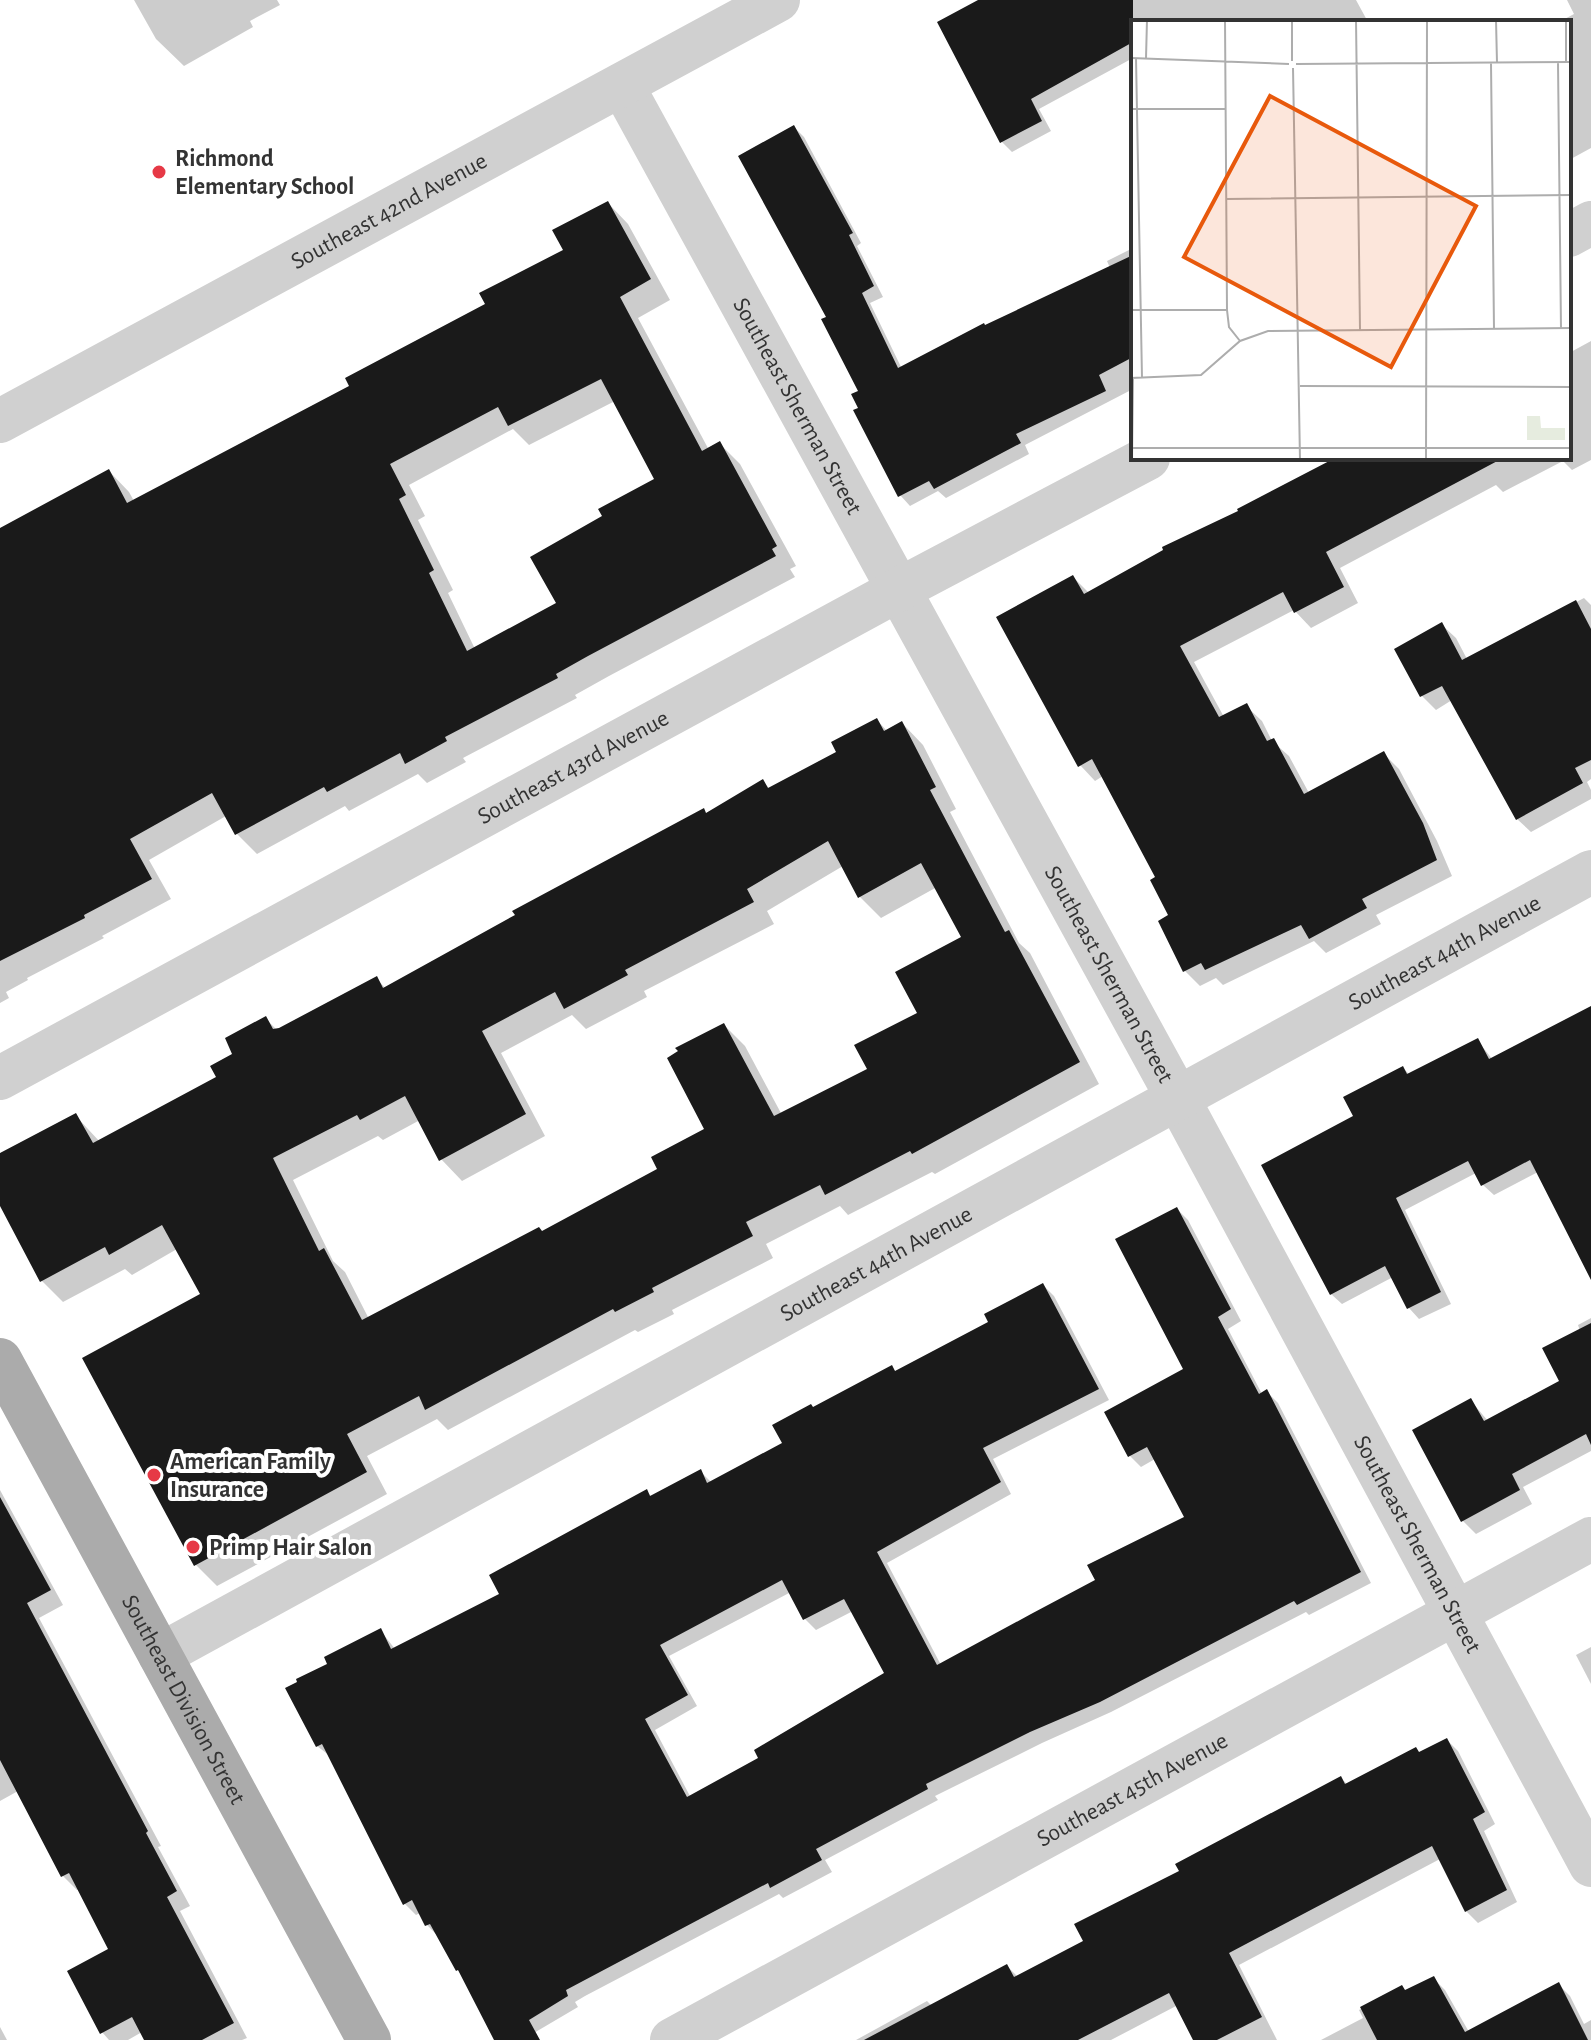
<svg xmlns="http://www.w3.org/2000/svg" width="1591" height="2040" font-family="'Alegreya Sans',sans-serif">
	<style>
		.shadow { fill: #0003; fill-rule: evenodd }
		.building { fill: #1a1a1a; fill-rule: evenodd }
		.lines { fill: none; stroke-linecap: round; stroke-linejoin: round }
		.minor { stroke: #d0d0d0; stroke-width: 44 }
		.major { stroke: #ababab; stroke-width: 44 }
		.poi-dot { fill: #e63946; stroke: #fff; stroke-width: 3 }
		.labels { text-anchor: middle; stroke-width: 8; stroke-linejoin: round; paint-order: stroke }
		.poi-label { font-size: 24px; font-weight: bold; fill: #333; stroke: #fff; text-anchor: start }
		.street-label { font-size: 24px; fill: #333; stroke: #fff }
		.inset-road { fill: none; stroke: #adadad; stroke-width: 2 }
		.view { fill: #e8590c; fill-opacity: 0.15; stroke: #e8590c; stroke-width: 4 }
		.inset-edge { fill: none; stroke: #333; stroke-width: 4 }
	</style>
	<rect width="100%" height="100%" fill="#fff"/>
	<g class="shadow">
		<path d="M 134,0 L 277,0 L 280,5 L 250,21 L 253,27 L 184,66 L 156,39 Z"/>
		<path d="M 982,0 L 1356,0 L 1368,22 L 1133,22 L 1133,58 L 1039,109 L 1051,131 L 1012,152 L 1002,142 Z"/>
		<path d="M 1567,0 L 1591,0 L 1591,148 L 1569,160 L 1569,22 L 1559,22 L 1574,14 Z"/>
		<path d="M 794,127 L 804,137 L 861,243 L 857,246 L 883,297 L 870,303 L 902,369 L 1110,268 L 1107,261 L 1133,248 L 1133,389 L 1025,445 L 1029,454 L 946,498 L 938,491 L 910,506 L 900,495 L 861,408 L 860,391 L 829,318 Z"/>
		<path d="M 608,203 L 628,224 L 670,300 L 638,318 L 709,450 L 720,444 L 740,464 L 796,566 L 790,569 L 795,577 L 609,676 L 575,695 L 577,698 L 463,758 L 466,762 L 427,783 L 418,774 L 349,811 L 345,806 L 257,854 L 237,834 L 226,816 L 149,860 L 171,899 L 102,936 L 104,938 L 27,978 L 28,980 L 6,992 L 9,998 L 0,1003 L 0,530 L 109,471 L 129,492 L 134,501 L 352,386 L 488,305 L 566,251 ZM 615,401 L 657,480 L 604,517 L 559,603 L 475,649 L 448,593 L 453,590 L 418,520 L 425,516 L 409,485 L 513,429 L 529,445 Z"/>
		<path d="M 1591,341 L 1591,460 L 1572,470 L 1563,461 L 1503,492 L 1496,485 L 1340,568 L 1358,603 L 1311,628 L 1294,610 L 1194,662 L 1224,717 L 1246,706 L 1262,721 L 1272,741 L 1289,756 L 1309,793 L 1384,754 L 1399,769 L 1437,841 L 1452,876 L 1376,915 L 1381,924 L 1326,953 L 1314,941 L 1223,985 L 1216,978 L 1200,986 L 1185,971 L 1171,916 L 1158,878 L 1103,776 L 1095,781 L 1080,765 L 1073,577 L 1089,593 L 1347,458 L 1569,458 L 1569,353 Z"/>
		<path d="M 1584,598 L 1591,605 L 1591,779 L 1587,782 L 1591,790 L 1591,799 L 1531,832 L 1517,819 L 1452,700 L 1436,710 L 1422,696 L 1397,649 L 1442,625 L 1456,638 L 1467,659 Z"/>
		<path d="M 877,720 L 887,731 L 902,723 L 923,745 L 956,809 L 950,812 L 1019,943 L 1030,953 L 1099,1084 L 935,1174 L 932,1172 L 848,1215 L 840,1206 L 766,1244 L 773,1258 L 672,1310 L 674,1314 L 638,1332 L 635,1330 L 448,1430 L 437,1419 L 367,1456 L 387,1494 L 217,1586 L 196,1565 L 202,1295 L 177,1249 L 132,1275 L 125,1269 L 63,1302 L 42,1281 L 0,1202 L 0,1155 L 75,1115 L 100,1142 L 219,1078 L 235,1055 L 266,1019 L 277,1030 L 377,979 L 386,989 L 763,782 L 770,789 L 839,753 ZM 843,866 L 860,897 L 881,918 L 937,887 L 964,938 L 920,1013 L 869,1070 L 782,1115 L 745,1046 L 724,1025 L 706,1130 L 660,1170 L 542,1233 L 369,1319 L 345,1272 L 333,1261 L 293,1180 L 378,1136 L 383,1140 L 420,1120 L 441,1159 L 462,1181 L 545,1136 L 501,1053 L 572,1015 L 586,1029 L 647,997 L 644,991 L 774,924 L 767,911 Z"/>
		<path d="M 1591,1009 L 1591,1231 L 1538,1172 L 1494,1195 L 1483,1185 L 1476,1173 L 1405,1210 L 1451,1304 L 1419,1319 L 1409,1308 L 1393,1277 L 1342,1304 L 1331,1294 L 1356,1117 L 1403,1068 L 1410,1075 L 1477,1040 L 1493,1060 Z"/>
		<path d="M 1177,1209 L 1188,1220 L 1241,1321 L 1228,1329 L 1262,1394 L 1267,1392 L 1278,1403 L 1371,1583 L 1309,1615 L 1306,1612 L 1111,1712 L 1042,1743 L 935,1796 L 938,1800 L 825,1860 L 832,1872 L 783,1898 L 779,1894 L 585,1996 L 575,2002 L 578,2007 L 522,2040 L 500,2040 L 438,1936 L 427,1925 L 420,1913 L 416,1915 L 405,1904 L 330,1756 L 317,1746 L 330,1664 L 380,1630 L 395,1649 L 502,1595 L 647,1492 L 652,1497 L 700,1471 L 712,1483 L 785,1444 L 813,1409 L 891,1367 L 897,1373 L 991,1322 L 1043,1285 L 1054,1296 L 1109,1400 L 993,1459 L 1011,1494 L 887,1563 L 941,1665 L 1098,1581 L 1187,1518 L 1155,1459 L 1141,1467 L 1130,1456 L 1186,1370 ZM 791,1592 L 805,1619 L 816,1630 L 853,1611 L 887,1674 L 761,1759 L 691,1798 L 655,1730 L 697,1706 L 669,1656 Z"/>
		<path d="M 1591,1318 L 1591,1451 L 1523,1487 L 1532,1504 L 1476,1534 L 1463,1521 L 1471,1401 L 1488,1421 L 1562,1382 L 1580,1331 L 1578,1325 Z"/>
		<path d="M 0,1490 L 63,1605 L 39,1618 L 161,1846 L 158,1847 L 190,1906 L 180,1911 L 247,2038 L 242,2040 L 146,2040 L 142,2032 L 128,2040 L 109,2040 L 102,2032 L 111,1950 L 79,1889 L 77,1890 L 63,1876 L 18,1791 L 0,1801 Z"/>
		<path d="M 1591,1647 L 1591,1684 L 1576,1655 Z"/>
		<path d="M 1447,1740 L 1458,1751 L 1495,1824 L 1484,1831 L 1517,1902 L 1478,1923 L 1466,1911 L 1440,1859 L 1239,1965 L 1277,2040 L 1195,2040 L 1178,2005 L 1111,2040 L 856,2040 L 927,2001 L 932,2006 L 1007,1966 L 1018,1977 L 1086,1942 L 1181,1871 L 1341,1778 L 1348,1785 Z"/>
		<path d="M 1433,1978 L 1445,1990 L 1469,2032 L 1559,1985 L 1570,1996 L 1584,2024 L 1591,2020 L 1591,2040 L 1321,2040 L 1363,2018 L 1359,2010 L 1402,1987 L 1406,1992 Z"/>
		<path d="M 0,2027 L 7,2040 L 0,2040 Z"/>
	</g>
	<g class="building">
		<path d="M 978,0 L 1133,0 L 1133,42 L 1031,99 L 1042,121 L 1000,143 L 937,22 Z"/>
		<path d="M 794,125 L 853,233 L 849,235 L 874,286 L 862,293 L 898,368 L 984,323 L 985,325 L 1133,255 L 1133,357 L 1099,375 L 1106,391 L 1016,434 L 1021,443 L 934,489 L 929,481 L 898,497 L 853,410 L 858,408 L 851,394 L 858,391 L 821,319 L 826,317 L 738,156 Z"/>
		<path d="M 608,201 L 651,279 L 620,297 L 702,451 L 720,441 L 777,546 L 772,549 L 776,556 L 588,656 L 556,674 L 558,678 L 445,737 L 447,741 L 405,764 L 400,753 L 327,792 L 324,787 L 235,835 L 212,793 L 130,839 L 152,879 L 84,915 L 85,918 L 0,961 L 0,528 L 109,469 L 127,503 L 349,386 L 345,378 L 485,304 L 479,293 L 563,250 L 552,230 ZM 601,379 L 654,479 L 598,509 L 602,516 L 530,557 L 556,603 L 467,651 L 429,573 L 434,570 L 399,499 L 406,495 L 390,464 L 498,407 L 508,426 Z"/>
		<path d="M 1335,458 L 1503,458 L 1326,552 L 1344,587 L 1294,613 L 1283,592 L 1180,646 L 1219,717 L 1247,703 L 1267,741 L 1274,738 L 1304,794 L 1384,751 L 1423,823 L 1437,860 L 1362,899 L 1367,908 L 1309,939 L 1301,925 L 1205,970 L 1201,963 L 1183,972 L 1158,921 L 1168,915 L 1150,880 L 1155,877 L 1092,759 L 1078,767 L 996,617 L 1073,575 L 1084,594 L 1163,550 L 1162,547 L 1238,511 L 1237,509 Z"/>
		<path d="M 1576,600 L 1591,629 L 1591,760 L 1575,768 L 1583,783 L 1516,820 L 1442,686 L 1420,697 L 1394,649 L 1442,622 L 1462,660 Z"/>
		<path d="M 877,718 L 884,731 L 902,721 L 936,787 L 930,790 L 1005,932 L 1009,930 L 1080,1062 L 912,1154 L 910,1151 L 825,1195 L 820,1185 L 746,1222 L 753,1236 L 652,1288 L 654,1292 L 615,1312 L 613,1309 L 425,1410 L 419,1396 L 347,1434 L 367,1472 L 194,1566 L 82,1358 L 200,1294 L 162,1225 L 109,1255 L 105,1247 L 40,1282 L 0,1206 L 0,1153 L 76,1113 L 93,1143 L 216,1077 L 210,1066 L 232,1054 L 225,1038 L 266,1016 L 273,1029 L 279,1028 L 377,976 L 383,988 L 515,915 L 512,911 L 704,808 L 706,813 L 763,779 L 768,788 L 836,752 L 831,742 ZM 828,841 L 858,898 L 921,863 L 961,937 L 895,972 L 917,1013 L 854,1045 L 867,1069 L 774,1116 L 724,1023 L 675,1048 L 678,1051 L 667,1058 L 704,1129 L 651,1157 L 657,1169 L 542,1231 L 539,1227 L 362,1320 L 324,1248 L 319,1251 L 273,1158 L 357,1115 L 360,1120 L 405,1096 L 439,1161 L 526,1114 L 482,1031 L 555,992 L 564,1009 L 628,975 L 625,970 L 754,902 L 747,889 Z"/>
		<path d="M 1591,1006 L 1591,1280 L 1530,1160 L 1481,1186 L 1468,1161 L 1396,1198 L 1441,1292 L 1407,1309 L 1385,1266 L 1330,1295 L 1261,1165 L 1353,1116 L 1343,1097 L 1403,1066 L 1407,1074 L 1478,1038 L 1489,1059 Z"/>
		<path d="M 1177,1207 L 1231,1309 L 1218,1317 L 1259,1394 L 1267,1389 L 1361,1572 L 1297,1605 L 1294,1601 L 1100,1702 L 1030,1732 L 926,1784 L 928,1789 L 816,1849 L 822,1860 L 770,1888 L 768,1883 L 566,1990 L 568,1996 L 529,2020 L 540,2040 L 494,2040 L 458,1970 L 456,1971 L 430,1924 L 425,1926 L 412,1900 L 403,1905 L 322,1744 L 316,1747 L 285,1688 L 297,1682 L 296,1679 L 327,1664 L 324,1657 L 381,1628 L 391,1649 L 499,1594 L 489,1575 L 647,1489 L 650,1496 L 701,1469 L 707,1483 L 782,1443 L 772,1425 L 811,1404 L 813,1407 L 892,1365 L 895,1371 L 988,1322 L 984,1314 L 1043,1283 L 1099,1389 L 983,1448 L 1001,1482 L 877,1552 L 937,1665 L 1031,1614 L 1095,1580 L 1087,1565 L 1184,1517 L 1147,1447 L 1128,1457 L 1104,1412 L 1183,1369 L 1115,1239 ZM 782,1580 L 803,1620 L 844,1599 L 884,1673 L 754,1750 L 758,1758 L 687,1797 L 645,1719 L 688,1695 L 660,1645 Z"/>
		<path d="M 1591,1323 L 1591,1445 L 1586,1434 L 1512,1474 L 1520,1490 L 1461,1522 L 1412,1430 L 1471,1398 L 1484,1421 L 1559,1381 L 1542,1348 Z"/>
		<path d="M 0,1497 L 51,1590 L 27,1603 L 148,1831 L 146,1833 L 177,1891 L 167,1897 L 234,2023 L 202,2040 L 144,2040 L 132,2017 L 100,2034 L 67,1971 L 108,1949 L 69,1873 L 61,1877 L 0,1760 Z"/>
		<path d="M 1447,1738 L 1485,1812 L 1473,1819 L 1507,1890 L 1465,1912 L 1432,1846 L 1229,1953 L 1262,2017 L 1217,2040 L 1193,2040 L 1169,1993 L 1078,2040 L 864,2040 L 1007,1964 L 1014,1977 L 1083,1941 L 1074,1924 L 1179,1871 L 1175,1864 L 1341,1776 L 1345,1784 L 1416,1747 L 1419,1752 Z"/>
		<path d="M 1434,1976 L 1465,2032 L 1559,1982 L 1588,2040 L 1377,2040 L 1360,2007 L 1402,1985 L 1405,1990 Z"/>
	</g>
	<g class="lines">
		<g class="minor">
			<path id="s1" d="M 622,85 L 1177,1097 L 1591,1865"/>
			<path d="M 1569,235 L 1591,223"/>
			<path id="s2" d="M 0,421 L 778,0"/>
			<path id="s3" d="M 0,1078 L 900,589 L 1148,458"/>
			<path id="s4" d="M 160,1655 L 1591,872"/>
			<path id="s5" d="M 672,2040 L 1591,1539"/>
		</g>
		<path class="major" id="s6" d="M 0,1360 L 369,2040"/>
	</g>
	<g class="poi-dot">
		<circle cx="159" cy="172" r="8"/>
		<circle cx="154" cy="1475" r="8"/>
		<circle cx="193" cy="1547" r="8"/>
	</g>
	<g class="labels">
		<g class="poi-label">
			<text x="175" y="166">Richmond<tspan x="175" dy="28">Elementary School</tspan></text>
			<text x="170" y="1469">American Family<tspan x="170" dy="28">Insurance</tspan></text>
			<text x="209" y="1555">Primp Hair Salon</text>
		</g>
		<g class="street-label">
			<text dy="8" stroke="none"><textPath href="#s2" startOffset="442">Southeast 42nd Avenue</textPath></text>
			<text dy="8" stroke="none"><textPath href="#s1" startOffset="366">Southeast Sherman Street</textPath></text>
			<text dy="8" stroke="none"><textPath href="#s3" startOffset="652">Southeast 43rd Avenue</textPath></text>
			<text dy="8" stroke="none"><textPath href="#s4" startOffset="1464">Southeast 44th Avenue</textPath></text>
			<text dy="8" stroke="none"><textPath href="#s1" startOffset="1014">Southeast Sherman Street</textPath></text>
			<text dy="8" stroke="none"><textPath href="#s4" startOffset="816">Southeast 44th Avenue</textPath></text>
			<text dy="8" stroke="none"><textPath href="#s1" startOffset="1662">Southeast Sherman Street</textPath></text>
			<text dy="8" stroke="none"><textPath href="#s6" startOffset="386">Southeast Division Street</textPath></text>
			<text dy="8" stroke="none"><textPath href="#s5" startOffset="524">Southeast 45th Avenue</textPath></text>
		</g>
	</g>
	<g transform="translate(1131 20)">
		<rect width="440" height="440" fill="#fff"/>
		<path d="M 396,396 L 409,396 L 410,408 L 434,408 L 434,420 L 396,420 Z" fill="#e6ecdf"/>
		<path class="inset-road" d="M 94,0 L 96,290 L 98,307 L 109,321M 161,0 L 161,41M 225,0 L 229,310M 365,0 L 366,43M 435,0 L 435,43M 0,38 L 158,44M 5,38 L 11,358M 15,38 L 16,0M 360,43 L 363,309M 427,43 L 430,309M 165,44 L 440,42M 162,48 L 169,440M 0,89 L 95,89M 95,179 L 440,175M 0,290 L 96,290M 0,358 L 70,355 L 109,321 L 137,311 L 440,308M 169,366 L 440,367M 0,428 L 440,428M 1,440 L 2,358M 295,440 L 296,0"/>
		<path class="view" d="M 139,76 L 345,186 L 260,347 L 53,237 Z"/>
		<rect width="440" height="440" class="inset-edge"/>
	</g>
</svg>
